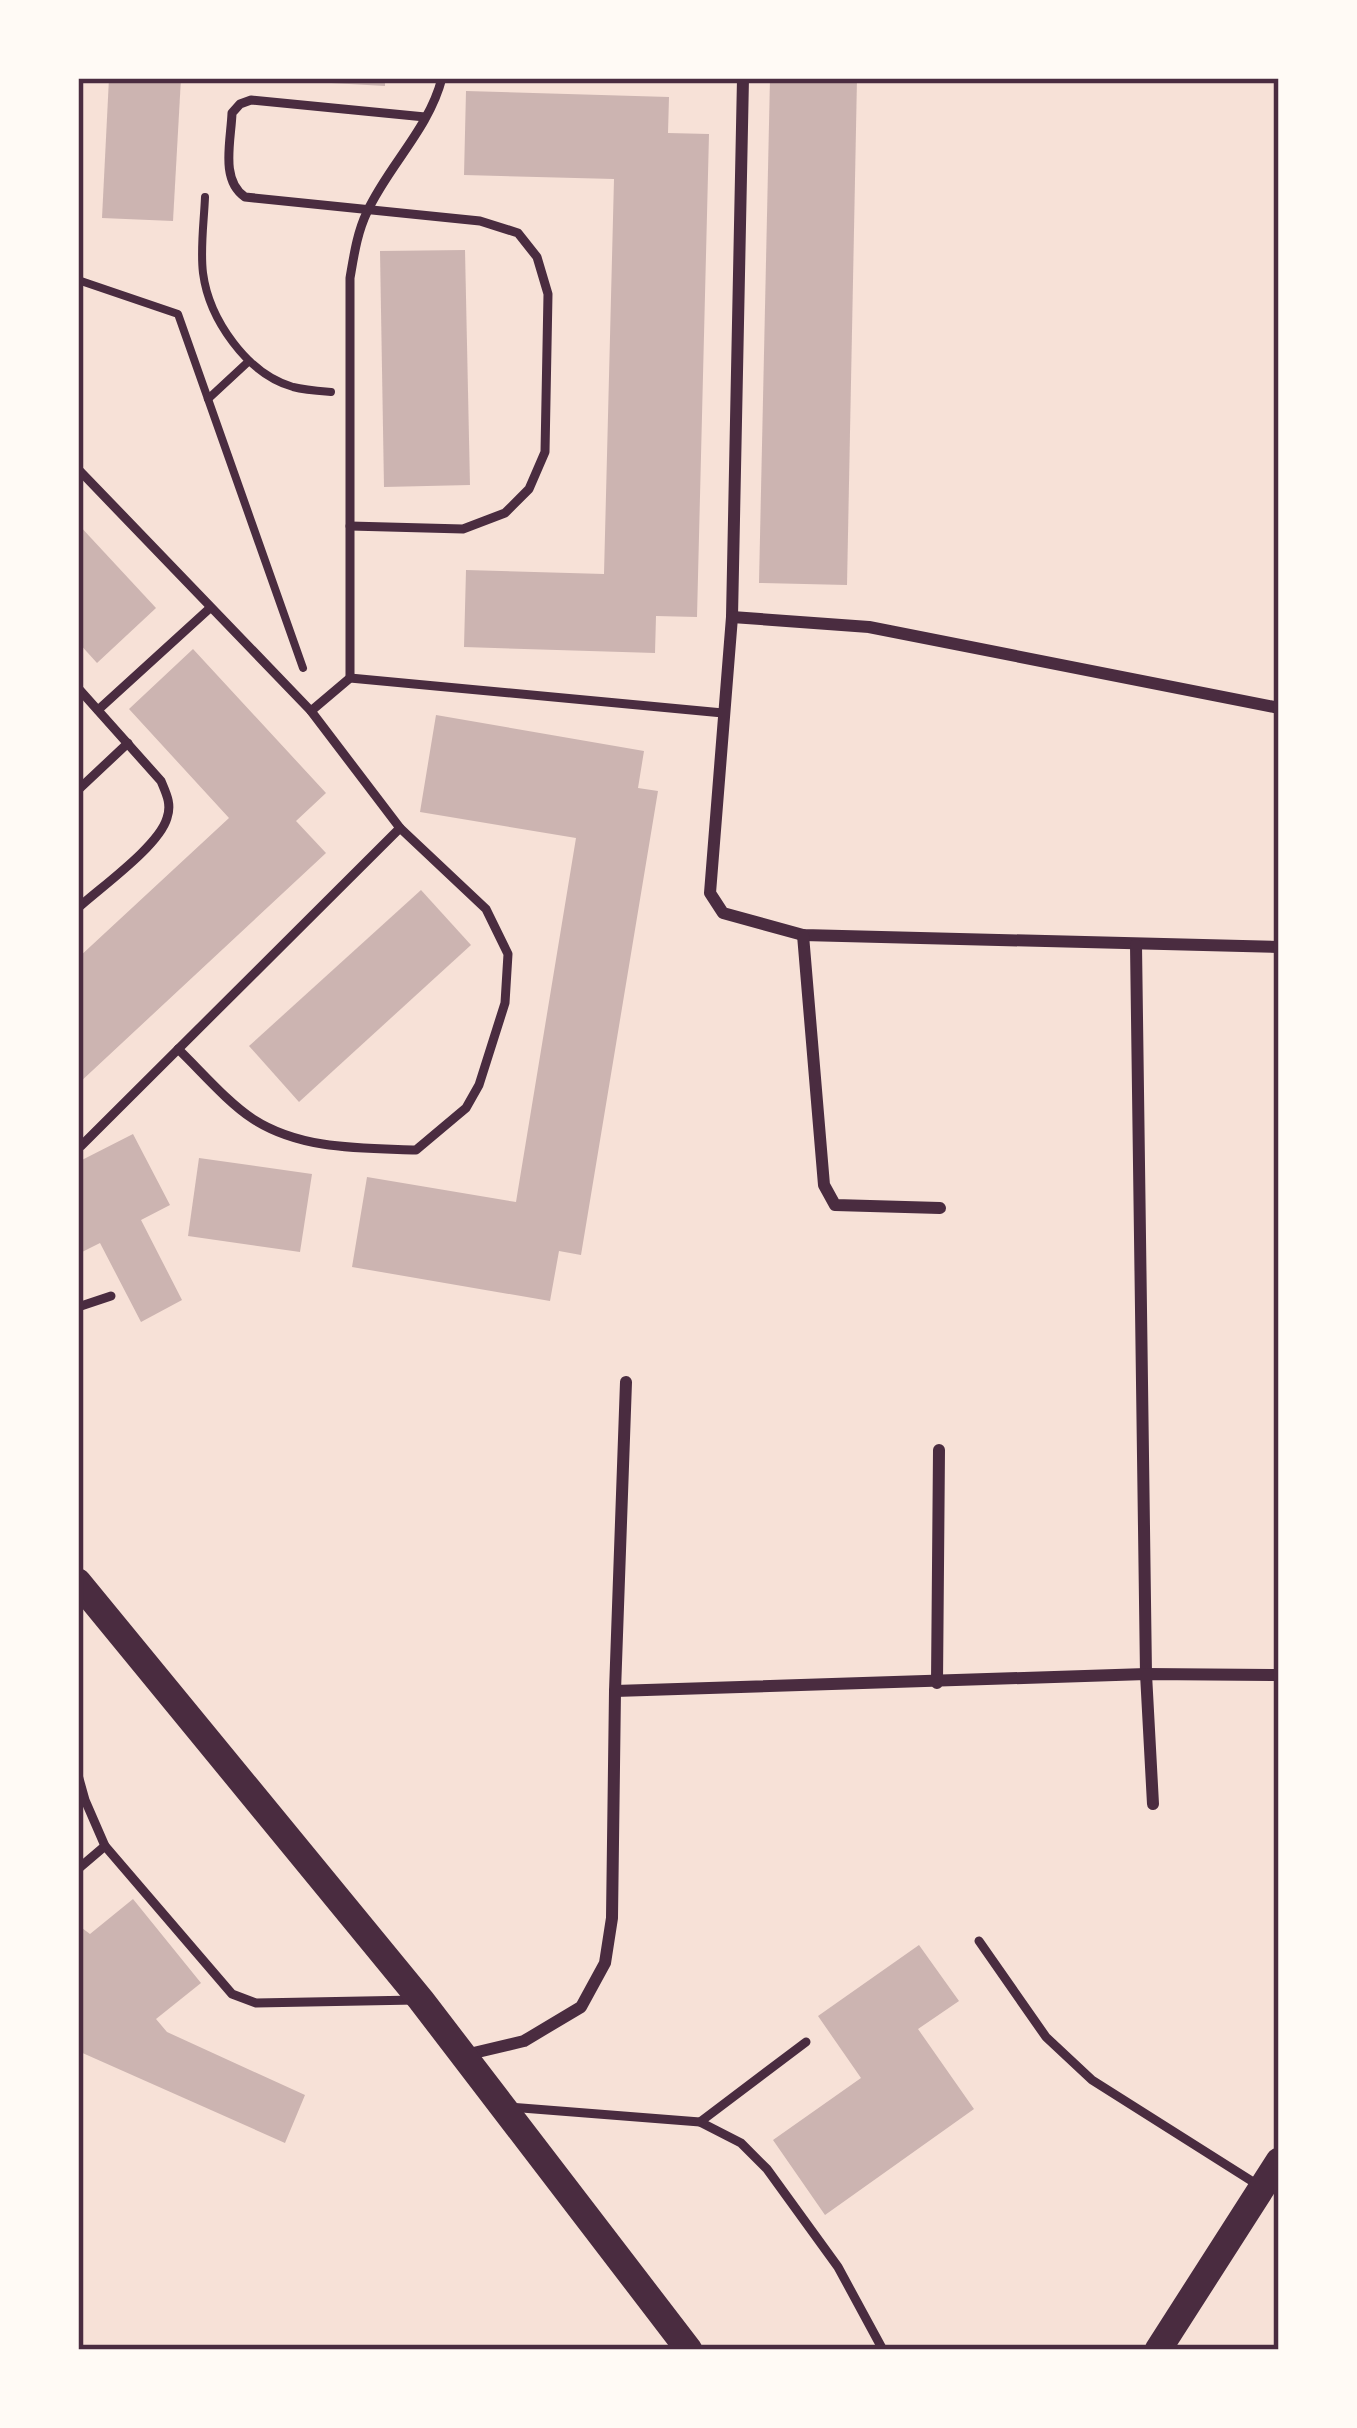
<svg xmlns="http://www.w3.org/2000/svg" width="1357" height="2428" font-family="'Noto Sans',sans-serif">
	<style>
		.building { fill: #ccb4b1 }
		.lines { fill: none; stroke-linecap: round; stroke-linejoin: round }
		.path { stroke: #4a2c40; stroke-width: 8 }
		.service { stroke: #4a2c40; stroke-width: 9 }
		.minor { stroke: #4a2c40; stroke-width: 12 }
		.trunk { stroke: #4a2c40; stroke-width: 27 }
		.neatline { fill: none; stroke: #4a2c40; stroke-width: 4.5 }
	</style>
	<rect width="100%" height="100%" fill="#f7e1d7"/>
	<g class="building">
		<path d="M 109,78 L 181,78 L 173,221 L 102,218 Z"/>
		<path d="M 313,78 L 385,78 L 385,86 L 313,82 Z"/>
		<path d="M 770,78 L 857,78 L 847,585 L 759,583 Z"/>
		<path d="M 466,91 L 669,97 L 668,133 L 709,134 L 697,617 L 656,616 L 655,653 L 464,647 L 466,570 L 604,574 L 614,179 L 464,175 Z"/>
		<path d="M 465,250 L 470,485 L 384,487 L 380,251 Z"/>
		<path d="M 78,524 L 156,608 L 97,663 L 78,642 Z"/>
		<path d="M 193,649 L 326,793 L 296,821 L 326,853 L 78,1084 L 78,958 L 229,818 L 129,709 Z"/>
		<path d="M 436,715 L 644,751 L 638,788 L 658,791 L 581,1255 L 559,1251 L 550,1301 L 352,1267 L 367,1177 L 516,1202 L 576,838 L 420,812 Z"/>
		<path d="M 421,890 L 471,945 L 299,1102 L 249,1046 Z"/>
		<path d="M 133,1134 L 170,1205 L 141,1220 L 182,1300 L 141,1322 L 100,1243 L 78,1254 L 78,1162 Z"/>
		<path d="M 199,1158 L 312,1174 L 300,1252 L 188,1236 Z"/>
		<path d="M 133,1899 L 201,1983 L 156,2019 L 167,2032 L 305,2095 L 285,2143 L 78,2051 L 78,1925 L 90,1934 Z"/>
		<path d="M 919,1945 L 959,2001 L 918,2029 L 974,2109 L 825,2215 L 773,2140 L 861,2078 L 818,2016 Z"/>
	</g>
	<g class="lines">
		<g class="path">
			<path d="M 205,197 C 204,222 200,249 203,273 C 209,319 247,374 293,387 C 305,390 319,391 331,392"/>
			<path d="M 78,280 L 178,314 L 303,668"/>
			<path d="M 208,399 L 249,361"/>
		</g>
		<g class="service">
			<path d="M 78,469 L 311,711 L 350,678 L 723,713"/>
			<path d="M 350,526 L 463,529 L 505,513 L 529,489 L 545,452 L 548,294 L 537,257 L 518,233 L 480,221 L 245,197 C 220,180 231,141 232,113 L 240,104 L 251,100 L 425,117"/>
			<path d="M 350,678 L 350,278 C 354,255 357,233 367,212 C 388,166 429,129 442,78"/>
			<path d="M 78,688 L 161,781 C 166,793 172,804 167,818 C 159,846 101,887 78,908"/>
			<path d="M 98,710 L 210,608"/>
			<path d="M 78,790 L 128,743"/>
			<path d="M 178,1049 C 201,1071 227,1102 253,1119 C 301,1150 361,1148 416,1150 L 466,1108 L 479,1085 L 505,1003 L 508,954 L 486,909 L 400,828"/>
			<path d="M 81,1146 L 400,828 L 311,711"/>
			<path d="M 78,1307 L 111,1296"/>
			<path d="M 78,1775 L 85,1800 L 105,1846 L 232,1994 L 256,2003 L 416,2000"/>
			<path d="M 78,1869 L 105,1846"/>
			<path d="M 979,1941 L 1046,2037 L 1092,2080 L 1258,2185"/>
			<path d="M 509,2107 L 700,2122 L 741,2143 L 767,2169 L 838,2267 L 883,2350"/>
			<path d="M 700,2122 L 806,2042"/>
		</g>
		<g class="minor">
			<path d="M 743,78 L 732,617 L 710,893 L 723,913 L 803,935 L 1279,947"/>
			<path d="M 732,617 L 869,627 L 1279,708"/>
			<path d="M 803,935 L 824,1185 L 835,1205 L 940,1208"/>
			<path d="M 1136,945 L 1146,1674 L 1153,1804"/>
			<path d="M 937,1683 L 939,1450"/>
			<path d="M 615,1691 L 1146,1674 L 1279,1675"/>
			<path d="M 465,2055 L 524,2041 L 581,2007 L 605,1963 L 612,1918 L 615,1691 L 626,1382"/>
		</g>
		<g class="trunk">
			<path d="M 78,1582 L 421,2000 L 689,2350"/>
			<path d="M 1158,2350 L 1279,2161"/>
		</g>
	</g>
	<rect width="1357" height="2428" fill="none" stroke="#fffaf5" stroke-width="162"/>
	<rect x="81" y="81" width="1195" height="2266" class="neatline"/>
</svg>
